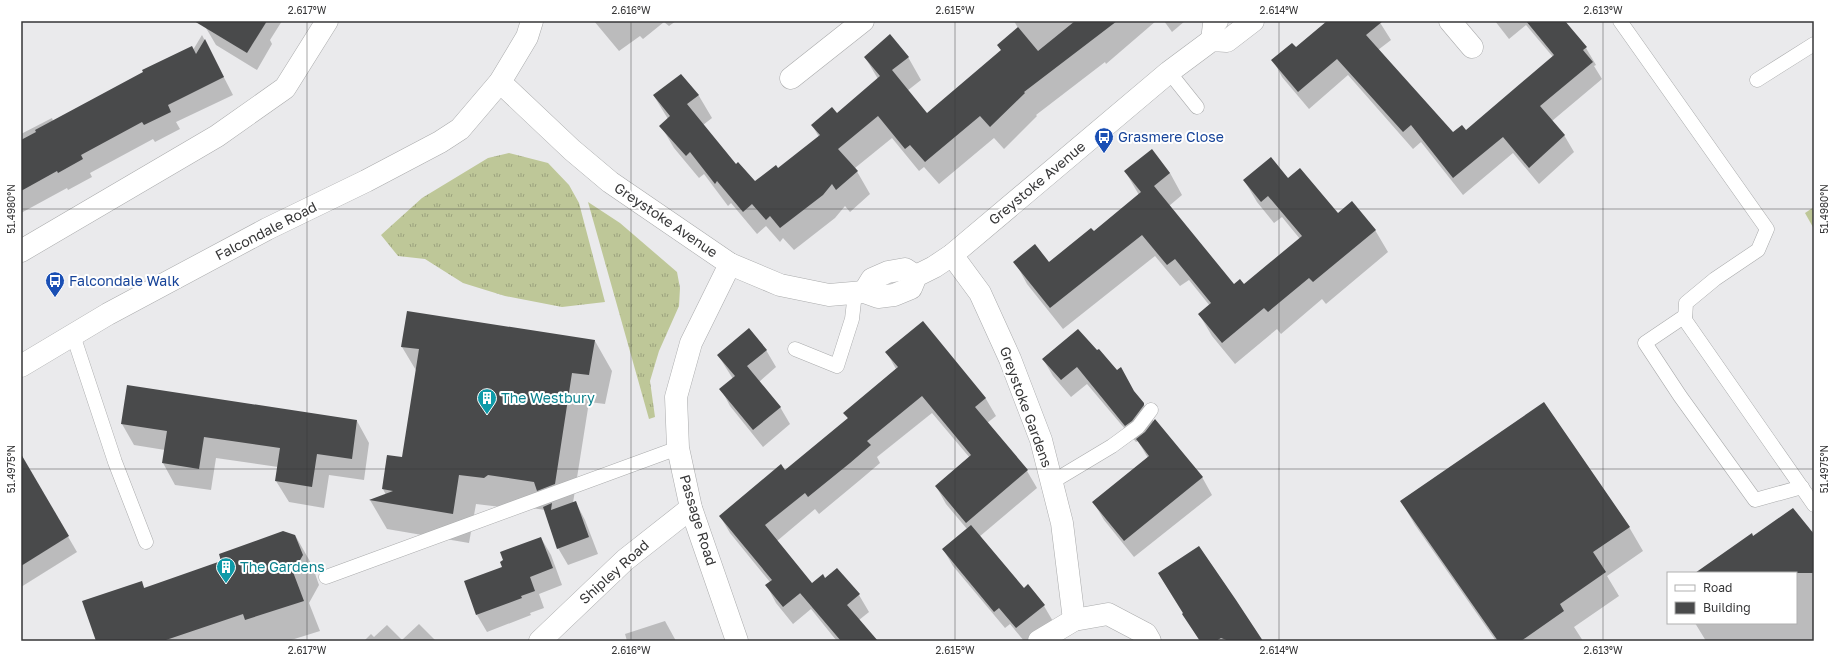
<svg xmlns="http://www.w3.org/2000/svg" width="1835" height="662" font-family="'Golos Text',sans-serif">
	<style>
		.grass { fill: url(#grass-tufts) }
		.green { fill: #bec798 }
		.shadow { fill: #0003 }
		.building { fill: #494a4b }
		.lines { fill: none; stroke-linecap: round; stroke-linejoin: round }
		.service-casing { stroke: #aaabac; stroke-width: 15 }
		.minor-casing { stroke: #aaabac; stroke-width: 23 }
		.tertiary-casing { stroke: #aaabac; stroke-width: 23 }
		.primary-casing { stroke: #aaabac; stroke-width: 23 }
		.service { stroke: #fff; stroke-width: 14 }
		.minor { stroke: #fff; stroke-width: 22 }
		.tertiary { stroke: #fff; stroke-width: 22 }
		.primary { stroke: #fff; stroke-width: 22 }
		.ticks { fill: none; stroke: #363637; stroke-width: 1; stroke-opacity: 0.45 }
		.labels { text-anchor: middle; stroke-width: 4; stroke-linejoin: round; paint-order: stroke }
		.transit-label { font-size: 14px; fill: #164399; stroke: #fff; text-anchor: start }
		.street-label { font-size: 14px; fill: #363637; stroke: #fff }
		.culture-label { font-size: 14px; fill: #0d838f; stroke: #fff; text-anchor: start }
		.neatline { fill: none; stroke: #363637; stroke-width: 1.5 }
		.ticks-label { font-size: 10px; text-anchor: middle; fill: #363637 }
	</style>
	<defs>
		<pattern id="grass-tufts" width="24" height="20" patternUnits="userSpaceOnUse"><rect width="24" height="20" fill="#bec798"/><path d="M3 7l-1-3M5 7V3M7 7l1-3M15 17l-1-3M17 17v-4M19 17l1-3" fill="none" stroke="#9ba27d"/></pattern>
	</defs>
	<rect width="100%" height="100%" fill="#eaeaec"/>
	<g class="grass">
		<path d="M 509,153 L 548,163 L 569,185 L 579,203 L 605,302 L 562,307 L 505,296 L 463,283 L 425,259 L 398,256 L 381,235 L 422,198 L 488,158 Z"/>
		<path d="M 588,202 L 620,223 L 677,272 L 680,288 L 679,306 L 659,351 L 650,381 L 655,417 L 649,419 Z"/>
	</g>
	<path class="green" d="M 1814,207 L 1814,229 L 1805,213 Z"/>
	<g class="shadow">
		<path d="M 211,21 L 282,21 L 270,40 L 272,44 L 257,70 L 216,45 L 206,28 Z"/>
		<path d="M 594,21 L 676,21 L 669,26 L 664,22 L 643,39 L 640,36 L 619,51 Z"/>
		<path d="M 1014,21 L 1156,21 L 1106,64 L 1105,62 L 1036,115 L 1037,116 L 1004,149 L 994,138 L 939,184 L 924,167 L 919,171 L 892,138 L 855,168 L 870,194 L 850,212 L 845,206 L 835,218 L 794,250 L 783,238 L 780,242 L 766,226 L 757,234 L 731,203 L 728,206 L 704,174 L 699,178 L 674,148 L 661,126 L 668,119 L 654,96 L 681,75 L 699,96 L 712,118 L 703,125 L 736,166 L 755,182 L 778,169 L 819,137 L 812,125 L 837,114 L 878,79 L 865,57 L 908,57 L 921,80 L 907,91 L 927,114 L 1002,51 L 998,45 L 1018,28 Z"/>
		<path d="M 1164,21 L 1185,21 L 1172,32 Z"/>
		<path d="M 1328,21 L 1379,21 L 1391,40 L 1378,50 L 1453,134 L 1466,132 L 1553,57 L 1526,25 L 1509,39 L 1495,21 L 1564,21 L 1586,48 L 1596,65 L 1594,66 L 1602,79 L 1552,121 L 1564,135 L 1574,152 L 1539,184 L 1513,153 L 1463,195 L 1421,142 L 1413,149 L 1348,75 L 1309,109 L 1282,77 L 1273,60 L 1296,48 Z"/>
		<path d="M 202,35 L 233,95 L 176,122 L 180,129 L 155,142 L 153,139 L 90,173 L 92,177 L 68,190 L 67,188 L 21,213 L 21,134 L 52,118 L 53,121 L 193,50 Z"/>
		<path d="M 1152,150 L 1170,173 L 1182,195 L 1169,206 L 1234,286 L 1244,285 L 1300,239 L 1282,217 L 1274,223 L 1257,202 L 1244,180 L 1288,179 L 1337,215 L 1375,230 L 1388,252 L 1326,304 L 1322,299 L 1281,334 L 1277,329 L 1235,364 L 1212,336 L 1199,314 L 1210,306 L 1189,280 L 1180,286 L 1155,256 L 1063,329 L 1027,284 L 1015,262 L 1049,263 L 1093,232 L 1139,195 L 1125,171 Z"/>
		<path d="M 923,323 L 986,399 L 996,416 L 987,423 L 1027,471 L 1037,488 L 979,537 L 1024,589 L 1044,606 L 1054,623 L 1031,641 L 1024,641 L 1010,624 L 1005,628 L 953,566 L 943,549 L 967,529 L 946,504 L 936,486 L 970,458 L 932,413 L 877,457 L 880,463 L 860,480 L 819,514 L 815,509 L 777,541 L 812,584 L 825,579 L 859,595 L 869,612 L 859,620 L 875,641 L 835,641 L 836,640 L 811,609 L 793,624 L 776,603 L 767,586 L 770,582 L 730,533 L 720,516 L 785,471 L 848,419 L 845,413 L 896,369 L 887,353 Z"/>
		<path d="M 1078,330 L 1143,403 L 1154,422 L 1202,477 L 1212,495 L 1134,557 L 1104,520 L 1094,503 L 1148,458 L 1138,441 L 1136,442 L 1087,384 L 1071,397 L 1053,376 L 1043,359 Z"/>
		<path d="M 595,341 L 612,371 L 605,404 L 589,402 L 573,503 L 576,503 L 585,520 L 598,554 L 568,565 L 558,548 L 545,510 L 505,504 L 501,507 L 476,504 L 469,543 L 387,529 L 370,500 L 386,495 L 383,489 L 387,456 L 403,458 L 417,372 L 402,347 Z"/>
		<path d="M 766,350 L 776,367 L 759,382 L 780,407 L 790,424 L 763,447 L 730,406 L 721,389 L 733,379 L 718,355 Z"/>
		<path d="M 357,421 L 369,443 L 364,480 L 329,475 L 324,508 L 289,502 L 276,481 L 278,467 L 216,458 L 211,490 L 175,485 L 163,463 L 165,450 L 134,445 L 122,424 Z"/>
		<path d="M 32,475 L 77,552 L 21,587 L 21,481 Z"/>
		<path d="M 1401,501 L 1629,527 L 1643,551 L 1607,576 L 1619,596 L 1574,627 L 1583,641 L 1496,641 L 1415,525 Z"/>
		<path d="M 295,535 L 312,565 L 319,585 L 309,603 L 320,631 L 288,641 L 97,641 L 141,582 L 145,589 Z"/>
		<path d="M 1814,535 L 1814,641 L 1706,641 L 1695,623 L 1796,623 L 1796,573 L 1709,573 L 1753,537 Z"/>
		<path d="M 541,538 L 551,555 L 562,585 L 539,594 L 544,608 L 530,613 L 531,615 L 487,632 L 477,615 L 503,568 Z"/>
		<path d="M 1159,574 L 1262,641 L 1200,641 Z"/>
		<path d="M 665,621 L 676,641 L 627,641 L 625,634 Z"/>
		<path d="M 419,624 L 436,641 L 364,641 L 371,634 L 374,637 L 387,625 L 402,640 Z"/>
	</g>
	<g class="building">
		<path d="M 194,21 L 267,21 L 247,53 Z"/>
		<path d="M 1075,21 L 1117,21 L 1024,92 L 1025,93 L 990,127 L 980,116 L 925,162 L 910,145 L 905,149 L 878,116 L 838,149 L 858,171 L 836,190 L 832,184 L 823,195 L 780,228 L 770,216 L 766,220 L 752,204 L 743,212 L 717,181 L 715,184 L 690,152 L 686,156 L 659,126 L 670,116 L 653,95 L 681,74 L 699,95 L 687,104 L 736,164 L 738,162 L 755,181 L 776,165 L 778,168 L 820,135 L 811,125 L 832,107 L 837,113 L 880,76 L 864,57 L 890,34 L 909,57 L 892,70 L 927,113 L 1001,50 L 997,45 L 1018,27 L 1038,51 Z"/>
		<path d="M 1327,21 L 1383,21 L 1366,35 L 1453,132 L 1462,125 L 1466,130 L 1554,55 L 1526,21 L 1565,21 L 1587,47 L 1583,50 L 1593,62 L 1540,106 L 1565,135 L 1529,168 L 1503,137 L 1453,178 L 1411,125 L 1403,132 L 1337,59 L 1298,92 L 1271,60 L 1292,43 L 1296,47 Z"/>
		<path d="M 205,39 L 224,77 L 168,105 L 171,112 L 144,125 L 142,122 L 81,155 L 83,159 L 58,173 L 57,171 L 21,191 L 21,140 L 36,132 L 35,130 L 143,72 L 142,70 L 192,46 L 196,54 Z"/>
		<path d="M 1152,149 L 1170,173 L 1154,186 L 1234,284 L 1240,279 L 1244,284 L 1302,236 L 1268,196 L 1261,202 L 1243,180 L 1271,157 L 1288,178 L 1300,168 L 1338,213 L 1352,201 L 1376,230 L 1313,282 L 1309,278 L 1268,312 L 1264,308 L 1222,343 L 1198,314 L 1211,303 L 1175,259 L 1167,265 L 1142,235 L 1050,308 L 1013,262 L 1035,244 L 1049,262 L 1091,228 L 1094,231 L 1141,192 L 1124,171 Z"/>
		<path d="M 407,311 L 595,340 L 589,375 L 572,373 L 555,484 L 537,491 L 534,482 L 488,475 L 484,478 L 459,475 L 453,514 L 369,500 L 393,491 L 382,489 L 387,455 L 402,457 L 419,349 L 401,347 Z"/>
		<path d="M 923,321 L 986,398 L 975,407 L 1028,470 L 966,523 L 935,486 L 971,455 L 922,396 L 867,441 L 871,445 L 850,463 L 808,497 L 805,493 L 765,525 L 812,583 L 823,574 L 825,578 L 837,568 L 860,594 L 847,605 L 878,641 L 841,641 L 800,593 L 804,590 L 783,607 L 765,585 L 772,580 L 719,516 L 781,464 L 785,470 L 848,418 L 843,413 L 898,367 L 885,352 Z"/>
		<path d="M 749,328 L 767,350 L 747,366 L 781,407 L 753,430 L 719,389 L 735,376 L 717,355 Z"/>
		<path d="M 1078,329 L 1097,350 L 1099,349 L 1117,370 L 1121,367 L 1134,391 L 1144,403 L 1144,405 L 1132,421 L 1125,426 L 1077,367 L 1061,380 L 1042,359 Z"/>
		<path d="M 127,385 L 357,420 L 352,459 L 317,454 L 312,487 L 275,481 L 280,448 L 204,437 L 199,469 L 162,463 L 167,431 L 121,424 Z"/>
		<path d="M 1544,402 L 1630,527 L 1593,552 L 1606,572 L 1560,604 L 1564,611 L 1521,641 L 1498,641 L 1400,501 Z"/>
		<path d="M 1155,419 L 1203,477 L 1124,541 L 1092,502 L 1149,456 L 1136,439 L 1145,432 Z"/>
		<path d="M 21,454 L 69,536 L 21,566 Z"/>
		<path d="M 576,501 L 589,537 L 557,549 L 543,507 L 552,503 L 551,510 Z"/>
		<path d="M 1793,508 L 1814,534 L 1814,573 L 1695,573 L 1752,533 L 1753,536 Z"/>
		<path d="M 971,525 L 1024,588 L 1028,584 L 1045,605 L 1016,628 L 999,608 L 994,612 L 942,549 Z"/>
		<path d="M 283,531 L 295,535 L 303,555 L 293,572 L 304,601 L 245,620 L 243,614 L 163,641 L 96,641 L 82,601 L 142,581 L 144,588 L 221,561 L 219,554 Z"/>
		<path d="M 541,537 L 553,568 L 530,577 L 535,591 L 521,596 L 522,598 L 476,615 L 464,581 L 502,567 L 500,562 L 503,560 L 500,552 Z"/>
		<path d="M 1199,546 L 1236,600 L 1263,641 L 1229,641 L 1221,638 L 1216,641 L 1200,641 L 1182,614 L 1183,613 L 1158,573 Z"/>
	</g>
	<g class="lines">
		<defs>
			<g id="service">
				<path d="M 1620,21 L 1767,229 L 1758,250 L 1715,279 L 1686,303 L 1685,320 L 1814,505"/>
				<path d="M 1169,72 L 1197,107"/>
				<path d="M 1757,80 L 1814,44"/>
				<path d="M 1685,316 L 1645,343 L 1680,396 L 1755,500 L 1802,487"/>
				<path d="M 73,335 L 115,462 L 146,542"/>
				<path d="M 795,349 L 837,366 L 852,319 L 855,293"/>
				<path d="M 1052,482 L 1112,446 L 1138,427 L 1151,410"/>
				<path d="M 326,577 L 678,448"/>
			</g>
			<g id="minor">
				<path d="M 1450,21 L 1472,47"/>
				<path d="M 791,78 L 863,21"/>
				<path d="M 21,251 L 217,136 L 285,88 L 327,21"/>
				<path d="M 952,255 L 980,293 L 1010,359 L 1041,440 L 1062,523 L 1074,620"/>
				<path d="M 540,641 L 625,560 L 691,508"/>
				<path d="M 1039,641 L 1074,620 L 1108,614 L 1146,634 L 1150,641"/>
			</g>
			<g id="tertiary">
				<path d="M 1212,40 L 1214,24 L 1217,21"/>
				<path d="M 500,82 L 572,150 L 610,182 L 730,264 L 780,285 L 829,295 L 864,292 L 878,297 L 894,295 L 911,288 L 916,276 L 934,267 L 952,255 L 1169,72 L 1212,40 L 1227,41 L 1253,21"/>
				<path d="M 730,264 L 691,343 L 676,397 L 678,448 L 691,508 L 737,641"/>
				<path d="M 864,292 L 872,279 L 888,272 L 905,269 L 916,276"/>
			</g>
			<path id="primary" d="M 21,366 L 108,314 L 267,229 L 366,181 L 440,142 L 460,129 L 500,82 L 527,37 L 532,21"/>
		</defs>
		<use href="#service" class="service-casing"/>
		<use href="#minor" class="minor-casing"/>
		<use href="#tertiary" class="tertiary-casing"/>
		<use href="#primary" class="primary-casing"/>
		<use href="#service" class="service"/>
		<use href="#minor" class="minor"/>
		<use href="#tertiary" class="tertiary"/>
		<use href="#primary" class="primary"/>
	</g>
	<path class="ticks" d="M 307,21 L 307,641M 631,21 L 631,641M 955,21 L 955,641M 1279,21 L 1279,641M 1603,21 L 1603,641M 21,209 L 1814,209M 21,469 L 1814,469"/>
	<defs>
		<symbol id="bus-pin" viewBox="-11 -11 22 30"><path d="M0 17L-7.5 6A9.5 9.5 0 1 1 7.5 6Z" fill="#1a4fb4" stroke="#fff"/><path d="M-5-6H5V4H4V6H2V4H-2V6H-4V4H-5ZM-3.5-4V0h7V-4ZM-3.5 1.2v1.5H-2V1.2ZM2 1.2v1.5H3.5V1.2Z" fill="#fff"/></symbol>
		<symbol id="building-pin" viewBox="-11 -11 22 30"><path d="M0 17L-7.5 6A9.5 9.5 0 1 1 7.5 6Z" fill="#0f9aa8" stroke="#fff"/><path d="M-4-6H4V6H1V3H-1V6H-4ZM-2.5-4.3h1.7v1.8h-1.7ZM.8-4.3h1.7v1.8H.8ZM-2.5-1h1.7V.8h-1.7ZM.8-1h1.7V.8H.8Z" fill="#fff"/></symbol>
	</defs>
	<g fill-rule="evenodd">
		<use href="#bus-pin" x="1093" y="126" width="22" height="30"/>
		<use href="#bus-pin" x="44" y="270" width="22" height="30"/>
		<use href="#building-pin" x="476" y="387" width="22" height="30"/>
		<use href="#building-pin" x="215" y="556" width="22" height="30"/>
	</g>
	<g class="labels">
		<g class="transit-label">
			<text x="1118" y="142">Grasmere Close</text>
			<text x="69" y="286">Falcondale Walk</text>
		</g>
		<g class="street-label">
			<text transform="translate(1037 183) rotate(-40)" y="5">Greystoke Avenue</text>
			<text transform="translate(666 220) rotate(34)" y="5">Greystoke Avenue</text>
			<text transform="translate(266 231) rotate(-27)" y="5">Falcondale Road</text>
			<text transform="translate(1026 407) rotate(70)" y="5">Greystoke Gardens</text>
			<text transform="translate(698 520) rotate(73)" y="5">Passage Road</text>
			<text transform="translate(614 572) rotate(-42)" y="5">Shipley Road</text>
		</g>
		<g class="culture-label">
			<text x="501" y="403">The Westbury</text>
			<text x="240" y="572">The Gardens</text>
		</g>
	</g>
	<rect width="1835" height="662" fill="none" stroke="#ffffff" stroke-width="44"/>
	<rect x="1667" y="572" width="130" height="52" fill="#ffffff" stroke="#afafaf"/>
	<rect x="1675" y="585" width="20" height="6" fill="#ffffff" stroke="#afafaf"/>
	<text x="1703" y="592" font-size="12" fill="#363637">Road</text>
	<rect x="1675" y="602" width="20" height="12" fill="#494a4b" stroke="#afafaf"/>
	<text x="1703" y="612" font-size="12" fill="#363637">Building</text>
	<rect x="22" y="22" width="1791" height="618" class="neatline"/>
	<g class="ticks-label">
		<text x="307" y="14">2.617°W</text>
		<text x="631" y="14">2.616°W</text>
		<text x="955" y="14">2.615°W</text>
		<text x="1279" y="14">2.614°W</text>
		<text x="1603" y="14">2.613°W</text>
		<text transform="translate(11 209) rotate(-90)" y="4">51.4980°N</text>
		<text transform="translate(1824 209) rotate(-90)" y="4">51.4980°N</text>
		<text transform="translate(11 469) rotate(-90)" y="4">51.4975°N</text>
		<text transform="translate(1824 469) rotate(-90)" y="4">51.4975°N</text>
		<text x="307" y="654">2.617°W</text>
		<text x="631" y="654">2.616°W</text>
		<text x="955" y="654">2.615°W</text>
		<text x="1279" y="654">2.614°W</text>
		<text x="1603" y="654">2.613°W</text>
	</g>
</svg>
